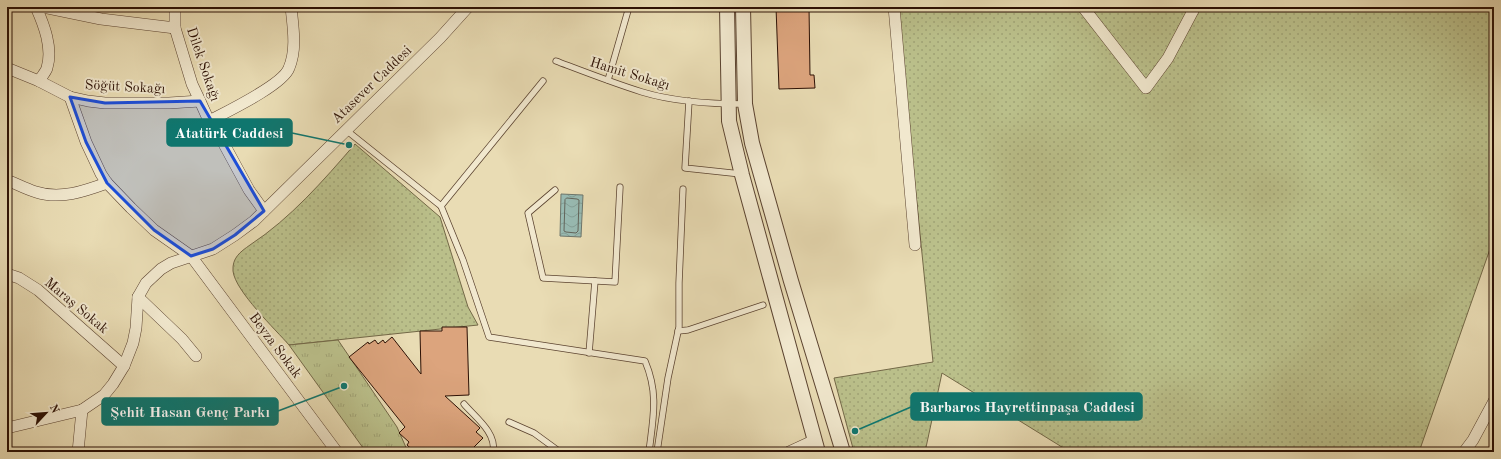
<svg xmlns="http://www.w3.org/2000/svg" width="1501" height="459" font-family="'Old Standard TT',serif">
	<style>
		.grass { fill: url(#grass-dots); stroke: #736847 }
		.park { fill: url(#park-tufts); stroke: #736847 }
		.water { fill: url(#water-waves); stroke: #6d766c }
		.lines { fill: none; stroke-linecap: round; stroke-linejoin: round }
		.shore { stroke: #62655b; stroke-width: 1 }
		.building { fill: #dca47d; stroke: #2c1004 }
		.service-casing { stroke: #5b4330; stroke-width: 7 }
		.minor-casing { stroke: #5b4330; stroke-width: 12 }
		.tertiary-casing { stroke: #5b4330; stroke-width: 16 }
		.service { stroke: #f1e8ce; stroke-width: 5.5 }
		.minor { stroke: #f1e8ce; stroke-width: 11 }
		.tertiary { stroke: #f1e8ce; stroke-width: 14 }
		.marked { fill: #1d4ed8; fill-opacity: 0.2; stroke: #1d4ed8; stroke-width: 3; stroke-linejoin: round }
		.labels { text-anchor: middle; stroke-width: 4; stroke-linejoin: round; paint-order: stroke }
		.street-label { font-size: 14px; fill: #2c1004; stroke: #f1e8ce }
		.leader { fill: none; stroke: #0f766e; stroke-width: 1.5 }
		.callout-dot { fill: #0f766e; stroke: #f1e8ce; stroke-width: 1.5 }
		.callout { fill: #0f766e; stroke: #0f766e; stroke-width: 1.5 }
		.callout-label { font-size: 15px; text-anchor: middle; font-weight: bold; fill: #fff }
	</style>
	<defs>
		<pattern id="grass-dots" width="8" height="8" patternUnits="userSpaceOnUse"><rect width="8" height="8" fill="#babf8a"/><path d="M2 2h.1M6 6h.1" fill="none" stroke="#a0a375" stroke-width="1.8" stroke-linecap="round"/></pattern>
		<pattern id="park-tufts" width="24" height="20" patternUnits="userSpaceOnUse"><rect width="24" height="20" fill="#babf8a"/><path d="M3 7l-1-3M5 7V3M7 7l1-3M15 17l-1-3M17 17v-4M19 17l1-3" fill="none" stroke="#a0a375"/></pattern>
		<pattern id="water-waves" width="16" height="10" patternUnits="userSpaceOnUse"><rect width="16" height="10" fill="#98bab2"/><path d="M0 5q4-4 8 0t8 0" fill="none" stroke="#839f97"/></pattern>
	</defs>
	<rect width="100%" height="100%" fill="#e9dcb4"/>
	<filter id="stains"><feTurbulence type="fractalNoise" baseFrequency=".005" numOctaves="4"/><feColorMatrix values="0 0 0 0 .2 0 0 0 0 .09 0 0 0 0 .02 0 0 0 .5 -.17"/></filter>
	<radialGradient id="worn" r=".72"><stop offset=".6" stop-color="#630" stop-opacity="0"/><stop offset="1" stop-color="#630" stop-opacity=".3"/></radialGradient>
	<g class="grass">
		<path d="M 897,7 L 1494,7 L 1494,249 L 1490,249 L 1419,452 L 1223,452 L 1220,450 L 1219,452 L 1070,452 L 942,373 L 925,452 L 854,452 L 834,378 L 933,362 Z"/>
		<path d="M 355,144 L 440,217 L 468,307 L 478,325 L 289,345 C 276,330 235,291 233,271 C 232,258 240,252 250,245 C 291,218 323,181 355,144 Z"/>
	</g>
	<path class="park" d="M 338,340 L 397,427 L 408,452 L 366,452 L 289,345 Z"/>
	<path class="water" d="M 561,194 L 583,195 L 581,237 L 560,236 Z"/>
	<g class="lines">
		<path class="shore" d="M 567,198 L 577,199 L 579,200 L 578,231 L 576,233 L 566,232 L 564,231 L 565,200 Z"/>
	</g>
	<g class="building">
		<path d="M 776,7 L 809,7 L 810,75 L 814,75 L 815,88 L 779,89 Z"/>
		<path d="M 442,327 L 467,327 L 469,395 L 445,396 L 480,428 L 476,432 L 483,438 L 469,452 L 415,452 L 407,445 L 409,442 L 399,433 L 405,427 L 349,357 L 368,342 L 369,344 L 375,340 L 378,344 L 383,340 L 385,343 L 392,337 L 421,374 L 420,331 L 442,331 Z"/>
	</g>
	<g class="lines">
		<defs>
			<g id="service">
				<path d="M 556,61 C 585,72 613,83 642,92 C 675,102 711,104 745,104"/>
				<path d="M 608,80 L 629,7"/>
				<path d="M 689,101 L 685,168 L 741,174"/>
				<path d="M 346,130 L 441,206 L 463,260 L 489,337 L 645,361 C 659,394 653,418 649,452"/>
				<path d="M 555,190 L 528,213 L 543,278 L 615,282 L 620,187"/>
				<path d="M 441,206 L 543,81"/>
				<path d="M 678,331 L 688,330 L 763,305"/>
				<path d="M 589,353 L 595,281"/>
				<path d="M 464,404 C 475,417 497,433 493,452"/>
				<path d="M 509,422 L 534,433 L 560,452"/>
				<path d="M 657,452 L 668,378 L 679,327 L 679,283 L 683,189"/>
			</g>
			<g id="minor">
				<path d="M 36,7 C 44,25 53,48 47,68 C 46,72 41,77 39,81"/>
				<path d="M 43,7 L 101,19 L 175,28"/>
				<path d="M 175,7 L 175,28 L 192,84 L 200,101 L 209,121 L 224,144 L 249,190 L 264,211"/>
				<path d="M 894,7 L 915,245"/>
				<path d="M 1083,7 L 1146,88 L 1168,58 L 1195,7"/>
				<path d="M 7,68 L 39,81 L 70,97 L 88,101 L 105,103 L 169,103 L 200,101"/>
				<path d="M 70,97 L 86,142 L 101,174 L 107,183 L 131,208 L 154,230 L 191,256 L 337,452"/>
				<path d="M 209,121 C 226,112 283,85 289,68 C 297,49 293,27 291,7"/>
				<path d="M 7,180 C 17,184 26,189 36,192 C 60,200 85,191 107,183"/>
				<path d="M 7,274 L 19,278 L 38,290 L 124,366"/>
				<path d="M 138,297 L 182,339 L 196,356"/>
				<path d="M 7,428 L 82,410 L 104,395 L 113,384 L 124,366 L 133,343 L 136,328 L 138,297 L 146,283 L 161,269 L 171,263 L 213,249 L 235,235 L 254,221 L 440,38 L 468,7"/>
				<path d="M 78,452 L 82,410"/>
				<path d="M 789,452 L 815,440"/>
				<path d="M 1464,452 L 1473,440 L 1494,401"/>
			</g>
			<g id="tertiary">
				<path d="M 727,7 L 729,121 L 742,175 L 818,452"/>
				<path d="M 743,7 L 745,104 L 752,143 L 791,281 L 843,452"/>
			</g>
		</defs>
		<use href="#service" class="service-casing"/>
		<use href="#minor" class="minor-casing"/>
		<use href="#tertiary" class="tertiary-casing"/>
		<use href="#service" class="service"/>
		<use href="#minor" class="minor"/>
		<use href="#tertiary" class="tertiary"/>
	</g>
	<path class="marked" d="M 70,97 L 105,103 L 200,101 L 264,211 L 235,235 L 213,249 L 191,256 L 154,230 L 107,183 L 86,142 Z"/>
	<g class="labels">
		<g class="street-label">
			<text transform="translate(204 64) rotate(71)" y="5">Dilek Sokağı</text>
			<text transform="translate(630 73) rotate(17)" y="5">Hamit Sokağı</text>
			<text transform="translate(371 84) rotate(-44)" y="5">Atasever Caddesi</text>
			<text transform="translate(125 86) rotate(3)" y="5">Söğüt Sokağı</text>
			<text transform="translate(77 305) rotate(40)" y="5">Maraş Sokak</text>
			<text transform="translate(276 345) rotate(53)" y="5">Beyza Sokak</text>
		</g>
	</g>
	<path class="leader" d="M349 145L292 133M855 431L911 407M344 386L278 411"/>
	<g class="callout-dot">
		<circle cx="349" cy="145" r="4"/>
		<circle cx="855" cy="431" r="4"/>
		<circle cx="344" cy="386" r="4"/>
	</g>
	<g class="callout">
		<rect x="167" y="119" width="125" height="27" rx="4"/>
		<rect x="911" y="393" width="231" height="27" rx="4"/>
		<rect x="102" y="398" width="176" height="27" rx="4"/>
	</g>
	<g class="callout-label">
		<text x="229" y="138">Atatürk Caddesi̇</text>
		<text x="1027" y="412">Barbaros Hayrettinpaşa Caddesi</text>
		<text x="190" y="417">Şehit Hasan Genç Parkı</text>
	</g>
	<rect width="1501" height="459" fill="none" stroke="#e9dcb4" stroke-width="24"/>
	<rect x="8" y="8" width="1485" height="443" fill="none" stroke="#2c1004" stroke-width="2"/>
	<rect x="12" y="12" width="1477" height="435" fill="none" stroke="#2c1004"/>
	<g transform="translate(46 413) rotate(64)" stroke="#f1e8ce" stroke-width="3" paint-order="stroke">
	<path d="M0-3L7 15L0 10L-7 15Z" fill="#2c1004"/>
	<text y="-6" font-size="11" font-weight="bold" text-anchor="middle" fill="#2c1004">N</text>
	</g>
	<rect width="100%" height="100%" filter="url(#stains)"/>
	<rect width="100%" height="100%" fill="url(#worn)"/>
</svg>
